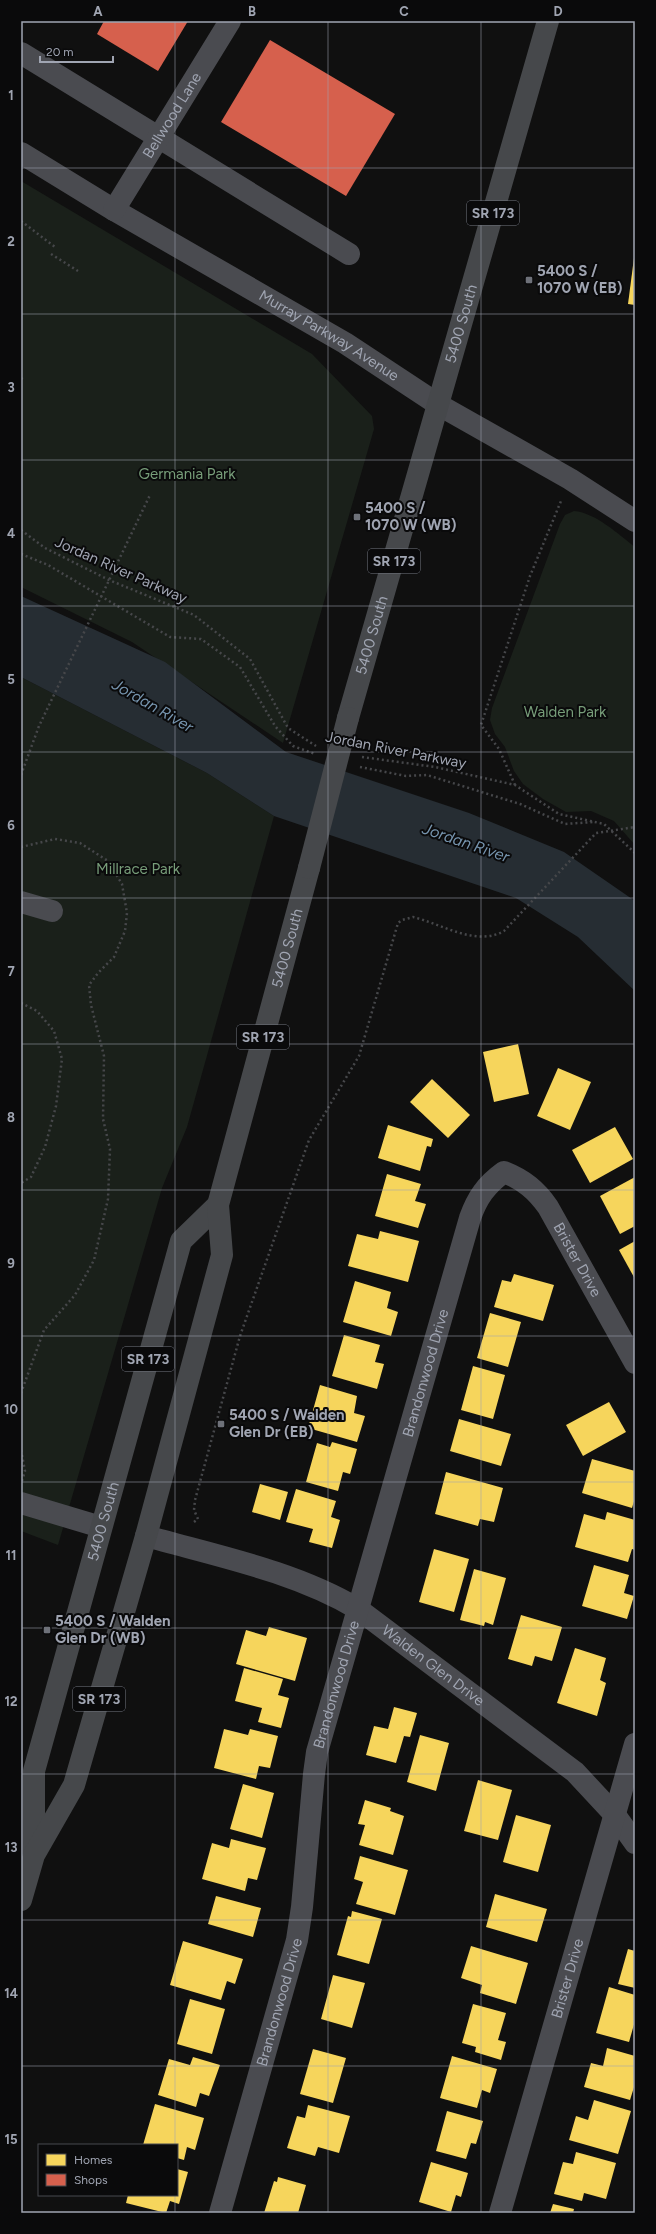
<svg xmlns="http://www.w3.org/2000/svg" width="656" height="2234" font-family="Figtree,sans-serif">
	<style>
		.green { fill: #1a201a }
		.water { fill: #262d33 }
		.homes { fill: #f6d55c }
		.shops { fill: #d6604d }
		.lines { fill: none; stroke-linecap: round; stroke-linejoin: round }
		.path { stroke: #46474a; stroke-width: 2.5; stroke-dasharray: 2 3; stroke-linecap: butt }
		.minor { stroke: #4a4b50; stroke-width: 22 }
		.major { stroke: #46484b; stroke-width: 22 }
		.major-bridge { stroke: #46484b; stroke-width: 22 }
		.grid { fill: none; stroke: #a0a5b2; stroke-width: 1; stroke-opacity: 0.55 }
		.poi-dot { fill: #6e7179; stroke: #0a0a0b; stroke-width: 1.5 }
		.labels { text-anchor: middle; stroke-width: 4; stroke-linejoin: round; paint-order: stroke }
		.shield { fill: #0a0a0b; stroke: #737680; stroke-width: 1 }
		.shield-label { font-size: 14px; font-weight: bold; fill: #a0a5b2 }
		.street-label { font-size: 15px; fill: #a0a5b2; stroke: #0a0a0b }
		.poi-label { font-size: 15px; font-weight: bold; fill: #a0a5b2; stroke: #0a0a0b; text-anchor: start }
		.park-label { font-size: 15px; fill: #779d79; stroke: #0a0a0b }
		.water-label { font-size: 16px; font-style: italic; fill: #7694ae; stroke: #0a0a0b }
		.neatline { fill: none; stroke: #a0a5b2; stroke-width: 1.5 }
		.grid-label { font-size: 13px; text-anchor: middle; font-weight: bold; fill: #a0a5b2 }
	</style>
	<rect width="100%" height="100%" fill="#101010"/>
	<g class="green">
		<path d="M 21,181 L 312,354 L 372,416 L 374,429 L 283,743 L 132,642 L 21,587 Z"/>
		<path d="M 574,511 C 596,513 618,534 635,547 L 635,845 L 614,821 L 591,811 L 566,812 L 543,799 L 523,784 L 514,771 L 505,747 L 495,734 L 490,720 L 492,708 L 560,524 L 565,515 Z"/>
		<path d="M 21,677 L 207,773 L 274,816 L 187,1127 L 162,1188 L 58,1545 L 21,1531 Z"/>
	</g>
	<path class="water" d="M 21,596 L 165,662 L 286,752 L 469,813 L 564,852 L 635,901 L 635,991 L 578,937 L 516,898 L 274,816 L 207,773 L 21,677 Z"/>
	<g class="homes">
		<path d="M 634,258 L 635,258 L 635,305 L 628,304 Z"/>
		<path d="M 518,1044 L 529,1094 L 494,1102 L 483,1052 Z"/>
		<path d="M 558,1068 L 591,1082 L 570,1130 L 537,1116 Z"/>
		<path d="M 432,1079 L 470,1115 L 448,1138 L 410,1102 Z"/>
		<path d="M 388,1125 L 433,1139 L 431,1147 L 427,1146 L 420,1171 L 378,1158 Z"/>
		<path d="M 615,1127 L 633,1159 L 590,1183 L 572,1150 Z"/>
		<path d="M 387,1174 L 421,1184 L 415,1201 L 426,1204 L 418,1228 L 375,1216 Z"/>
		<path d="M 635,1177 L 635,1226 L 620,1234 L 600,1196 Z"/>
		<path d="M 380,1231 L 419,1241 L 408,1282 L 348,1266 L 357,1234 L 378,1239 Z"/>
		<path d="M 635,1241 L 635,1279 L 619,1250 Z"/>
		<path d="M 514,1274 L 554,1285 L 543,1321 L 494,1307 L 502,1280 L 511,1282 Z"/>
		<path d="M 355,1281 L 391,1292 L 387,1308 L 398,1312 L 391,1336 L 343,1322 Z"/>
		<path d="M 490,1313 L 521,1322 L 508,1367 L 477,1358 Z"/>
		<path d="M 344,1335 L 380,1345 L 375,1362 L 384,1364 L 377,1389 L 332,1376 Z"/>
		<path d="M 473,1366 L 505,1375 L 493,1419 L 461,1410 Z"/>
		<path d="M 320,1385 L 357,1396 L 354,1413 L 365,1416 L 357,1442 L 308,1428 Z"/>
		<path d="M 609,1402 L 626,1432 L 583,1456 L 566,1425 Z"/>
		<path d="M 459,1419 L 511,1434 L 501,1466 L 450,1451 Z"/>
		<path d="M 332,1442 L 357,1449 L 350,1474 L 343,1472 L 338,1491 L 306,1482 L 317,1443 L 330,1447 Z"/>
		<path d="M 592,1459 L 635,1471 L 635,1498 L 632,1508 L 582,1493 Z"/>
		<path d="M 446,1472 L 503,1488 L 494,1522 L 480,1519 L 478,1526 L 435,1514 Z"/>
		<path d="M 260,1484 L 288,1492 L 280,1520 L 252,1512 Z"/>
		<path d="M 296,1489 L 336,1501 L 331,1517 L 340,1520 L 332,1548 L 309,1542 L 313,1529 L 286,1522 Z"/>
		<path d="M 607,1512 L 635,1520 L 635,1550 L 632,1549 L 628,1562 L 575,1547 L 584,1514 L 605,1520 Z"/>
		<path d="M 434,1549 L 469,1559 L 454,1612 L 419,1602 Z"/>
		<path d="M 594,1565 L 629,1575 L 624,1593 L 634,1596 L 627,1619 L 582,1606 Z"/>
		<path d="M 474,1569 L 506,1578 L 493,1625 L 485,1622 L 484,1626 L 460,1620 Z"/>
		<path d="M 521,1615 L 562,1627 L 552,1661 L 535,1656 L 532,1666 L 508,1659 Z"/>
		<path d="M 269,1627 L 307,1638 L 295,1681 L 236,1664 L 246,1630 L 266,1636 Z"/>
		<path d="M 575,1648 L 606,1658 L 600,1680 L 606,1683 L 597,1716 L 557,1703 Z"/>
		<path d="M 244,1668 L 283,1679 L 278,1695 L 289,1698 L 281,1728 L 258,1722 L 262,1708 L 235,1701 Z"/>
		<path d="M 394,1707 L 417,1713 L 410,1737 L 404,1736 L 396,1763 L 366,1755 L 374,1726 L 388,1729 Z"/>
		<path d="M 224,1729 L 248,1735 L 250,1729 L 278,1736 L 270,1768 L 259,1766 L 256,1779 L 214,1768 Z"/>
		<path d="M 420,1735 L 449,1743 L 436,1791 L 407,1782 Z"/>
		<path d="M 478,1780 L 512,1790 L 498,1840 L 464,1831 Z"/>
		<path d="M 243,1784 L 274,1793 L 262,1838 L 230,1829 Z"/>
		<path d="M 365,1800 L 391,1808 L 390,1811 L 404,1816 L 393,1855 L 359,1845 L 365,1825 L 358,1824 Z"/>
		<path d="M 516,1815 L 551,1825 L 538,1872 L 503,1862 Z"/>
		<path d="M 231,1839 L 266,1848 L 257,1880 L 248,1878 L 245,1891 L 202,1879 L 212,1843 L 229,1848 Z"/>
		<path d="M 360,1856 L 408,1870 L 395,1915 L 356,1904 L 363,1882 L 354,1879 Z"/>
		<path d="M 495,1894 L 547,1909 L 537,1942 L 486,1927 Z"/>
		<path d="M 216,1896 L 261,1908 L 253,1937 L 208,1924 Z"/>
		<path d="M 352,1911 L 382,1919 L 369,1964 L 337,1955 L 348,1916 L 351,1917 Z"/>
		<path d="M 183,1941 L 243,1959 L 235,1984 L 227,1981 L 221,2000 L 170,1985 Z"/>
		<path d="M 471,1946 L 528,1963 L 516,2004 L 480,1993 L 482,1985 L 461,1978 Z"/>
		<path d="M 628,1949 L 635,1951 L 635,1988 L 618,1984 Z"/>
		<path d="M 333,1975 L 365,1983 L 352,2028 L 321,2019 Z"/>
		<path d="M 609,1987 L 635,1995 L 635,2021 L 629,2042 L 596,2033 Z"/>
		<path d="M 190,1999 L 225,2009 L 212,2054 L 177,2044 Z"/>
		<path d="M 473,2004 L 506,2013 L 498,2040 L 506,2042 L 501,2060 L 475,2052 L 476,2047 L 462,2043 Z"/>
		<path d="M 607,2048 L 635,2056 L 635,2084 L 630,2100 L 584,2087 L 591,2063 L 603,2066 Z"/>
		<path d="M 313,2049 L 346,2058 L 333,2103 L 300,2094 Z"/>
		<path d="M 452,2056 L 497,2069 L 490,2093 L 482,2090 L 477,2108 L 440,2098 Z"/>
		<path d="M 193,2057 L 220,2065 L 209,2096 L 200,2093 L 196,2107 L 158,2095 L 169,2059 L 190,2065 Z"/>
		<path d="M 594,2100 L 631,2111 L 618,2154 L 569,2140 L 576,2116 L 588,2120 Z"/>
		<path d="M 155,2104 L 204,2118 L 195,2150 L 187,2147 L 184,2160 L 177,2158 L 177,2145 L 143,2145 Z"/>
		<path d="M 308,2105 L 350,2116 L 339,2153 L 318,2147 L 315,2156 L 287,2148 L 297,2116 L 305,2118 Z"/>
		<path d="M 447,2111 L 483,2121 L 476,2144 L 471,2143 L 466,2159 L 436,2151 Z"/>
		<path d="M 576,2152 L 616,2163 L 606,2199 L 584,2193 L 582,2201 L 554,2194 L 563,2162 L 573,2164 Z"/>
		<path d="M 431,2162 L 468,2173 L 461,2197 L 456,2195 L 451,2212 L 419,2202 Z"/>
		<path d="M 177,2169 L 188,2172 L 179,2204 L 170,2201 L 166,2213 L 126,2203 L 128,2195 L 177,2195 Z"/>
		<path d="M 278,2177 L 306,2185 L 298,2213 L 264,2213 L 274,2181 L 277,2182 Z"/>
		<path d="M 553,2204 L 574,2209 L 573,2213 L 550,2213 Z"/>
	</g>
	<g class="shops">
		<path d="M 104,21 L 188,21 L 158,71 L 97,34 Z"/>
		<path d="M 270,40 L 395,114 L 346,196 L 221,122 Z"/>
	</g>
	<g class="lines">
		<g class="path">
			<path d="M 21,221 L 55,247"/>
			<path d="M 51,254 L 78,271"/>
			<path d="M 21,378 L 24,380"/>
			<path d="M 21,530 L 45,548 L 109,580 L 194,615 L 250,659 L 288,728 L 316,746"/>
			<path d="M 21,554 L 48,565 L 170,637 L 201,639 L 240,667 L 275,726 L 293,746 L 315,754"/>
			<path d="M 362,757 L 435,767 L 515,785 L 559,814 L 604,824 L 635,853"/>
			<path d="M 360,767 L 406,776 L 427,775 L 520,804 L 565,824 L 593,822"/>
			<path d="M 21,775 L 39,726 L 150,495"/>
			<path d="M 515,785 L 499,749 L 481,725 L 530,576 L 561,501"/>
			<path d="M 21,847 L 55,839 L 80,843 L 108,861 L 122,884 L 127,913 L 125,931 L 114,957 L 98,973 L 89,985 L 91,1005 L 104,1056 L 103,1119 L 110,1149 L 108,1199 L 94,1260 L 75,1295 L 44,1330 L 21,1393"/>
			<path d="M 21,1003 L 37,1011 L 54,1031 L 62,1059 L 56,1106 L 45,1147 L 31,1177 L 21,1183"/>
			<path d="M 21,1450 L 25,1471 L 22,1481"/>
			<path d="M 194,1522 L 198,1519 L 194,1510 L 195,1500 L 240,1336 L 309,1140 L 359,1056 L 398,923 L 402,920 L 413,917 C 442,924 476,947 504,931 L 596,833 L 635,827"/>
		</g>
		<g class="minor">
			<path d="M 21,53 L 349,254"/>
			<path id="s1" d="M 21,153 L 114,210 L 345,343 L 439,405 L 570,479 L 635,521"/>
			<path id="s2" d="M 114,210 L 230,21"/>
			<path d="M 21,902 L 52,911"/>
			<path d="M 21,1503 L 101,1527"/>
			<path id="s3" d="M 146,1536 C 217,1556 294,1571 358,1609 L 575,1772 L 615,1815 L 635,1843"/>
			<path id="s4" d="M 220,2213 L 297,1940 L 302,1907 L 314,1774 L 317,1752 L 470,1218 C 477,1198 486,1185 504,1172 C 524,1180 536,1190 548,1207 L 635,1363"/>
			<path id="s5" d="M 500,2213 L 635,1744"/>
		</g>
		<g class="major">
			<path id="s6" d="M 348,718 L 548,21"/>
			<path id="s7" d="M 34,1854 L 34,1771 L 181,1241 L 218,1205"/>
			<path id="s8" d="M 21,1900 L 34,1855 L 74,1785 L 146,1536 L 222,1255 L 218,1205 L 309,868"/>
		</g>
		<path class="major-bridge" d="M 309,868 L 348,718"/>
	</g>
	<path class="grid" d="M 175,21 L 175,2145M 328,21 L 328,2213M 481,21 L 481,2213M 21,168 L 635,168M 21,314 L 635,314M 21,460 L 635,460M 21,606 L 635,606M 21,752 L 635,752M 21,898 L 635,898M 21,1044 L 635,1044M 21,1190 L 635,1190M 21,1336 L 635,1336M 21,1482 L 635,1482M 21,1628 L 635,1628M 21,1774 L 635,1774M 21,1920 L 635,1920M 21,2066 L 635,2066M 175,2195 L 175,2213"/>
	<g class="poi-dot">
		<rect x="525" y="276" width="8" height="8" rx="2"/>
		<rect x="353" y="513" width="8" height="8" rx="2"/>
		<rect x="217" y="1420" width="8" height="8" rx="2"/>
		<rect x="43" y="1626" width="8" height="8" rx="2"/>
	</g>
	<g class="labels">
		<g class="shield">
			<rect x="467" y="201" width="52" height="24" rx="3"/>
			<rect x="368" y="549" width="52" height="24" rx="3"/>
			<rect x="237" y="1025" width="52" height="24" rx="3"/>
			<rect x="122" y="1347" width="52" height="24" rx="3"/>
			<rect x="73" y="1687" width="52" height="24" rx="3"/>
		</g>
		<g class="shield-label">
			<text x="493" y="218">SR 173</text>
			<text x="394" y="566">SR 173</text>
			<text x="263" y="1042">SR 173</text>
			<text x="148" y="1364">SR 173</text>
			<text x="99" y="1704">SR 173</text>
		</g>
		<g class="street-label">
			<text dy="5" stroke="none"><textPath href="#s2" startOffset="111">Bellwood Lane</textPath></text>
			<text dy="5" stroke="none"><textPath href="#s6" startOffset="410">5400 South</textPath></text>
			<text dy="5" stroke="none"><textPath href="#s1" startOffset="358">Murray Parkway Avenue</textPath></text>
			<text transform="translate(121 570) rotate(24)" y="5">Jordan River Parkway</text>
			<text dy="5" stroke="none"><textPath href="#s6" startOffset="86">5400 South</textPath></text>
			<text transform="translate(396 750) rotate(11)" y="5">Jordan River Parkway</text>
			<text dy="5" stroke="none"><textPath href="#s8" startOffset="994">5400 South</textPath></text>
			<text dy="5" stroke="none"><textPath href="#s4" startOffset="1204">Brister Drive</textPath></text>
			<text dy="5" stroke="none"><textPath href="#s4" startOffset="867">Brandonwood Drive</textPath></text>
			<text dy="5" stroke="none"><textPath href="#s7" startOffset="342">5400 South</textPath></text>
			<text dy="5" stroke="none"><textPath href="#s3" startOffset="319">Walden Glen Drive</textPath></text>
			<text dy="5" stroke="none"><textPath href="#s4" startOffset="543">Brandonwood Drive</textPath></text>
			<text dy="5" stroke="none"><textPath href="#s5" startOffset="244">Brister Drive</textPath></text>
			<text dy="5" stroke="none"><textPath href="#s4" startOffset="219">Brandonwood Drive</textPath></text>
		</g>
		<g class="poi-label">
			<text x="537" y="276">5400 S /<tspan x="537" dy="17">1070 W (EB)</tspan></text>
			<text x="365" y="513">5400 S /<tspan x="365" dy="17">1070 W (WB)</tspan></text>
			<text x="229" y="1420">5400 S / Walden<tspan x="229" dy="17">Glen Dr (EB)</tspan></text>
			<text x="55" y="1626">5400 S / Walden<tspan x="55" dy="17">Glen Dr (WB)</tspan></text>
		</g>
		<g class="park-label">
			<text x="187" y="479">Germania Park</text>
			<text x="565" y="717">Walden Park</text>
			<text x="138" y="874">Millrace Park</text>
		</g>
		<g class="water-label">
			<text transform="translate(153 705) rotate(30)" y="6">Jordan River</text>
			<text transform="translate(466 842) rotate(19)" y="6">Jordan River</text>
		</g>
	</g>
	<rect width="656" height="2234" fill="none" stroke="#0a0a0b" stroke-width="44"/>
	<rect x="38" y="2144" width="140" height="52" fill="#0a0a0b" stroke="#46484e"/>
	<rect x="46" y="2154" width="20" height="12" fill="#f6d55c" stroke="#46484e"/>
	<text x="74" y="2164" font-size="12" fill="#a0a5b2">Homes</text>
	<rect x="46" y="2174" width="20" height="12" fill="#d6604d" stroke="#46484e"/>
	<text x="74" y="2184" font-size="12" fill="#a0a5b2">Shops</text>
	<path d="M40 56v6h73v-6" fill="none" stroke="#a0a5b2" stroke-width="2"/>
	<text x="46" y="56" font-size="12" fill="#a0a5b2" stroke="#0a0a0b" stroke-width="3" paint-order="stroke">20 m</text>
	<rect x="22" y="22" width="612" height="2190" class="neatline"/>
	<g class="grid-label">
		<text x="98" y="16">A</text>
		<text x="252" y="16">B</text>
		<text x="404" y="16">C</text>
		<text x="558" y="16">D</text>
		<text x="11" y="100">1</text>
		<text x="11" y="246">2</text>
		<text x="11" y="392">3</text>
		<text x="11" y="538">4</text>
		<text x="11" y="684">5</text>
		<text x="11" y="830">6</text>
		<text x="11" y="976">7</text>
		<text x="11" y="1122">8</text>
		<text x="11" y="1268">9</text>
		<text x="11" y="1414">10</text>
		<text x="11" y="1560">11</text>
		<text x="11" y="1706">12</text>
		<text x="11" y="1852">13</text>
		<text x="11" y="1998">14</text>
		<text x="11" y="2144">15</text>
	</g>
</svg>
